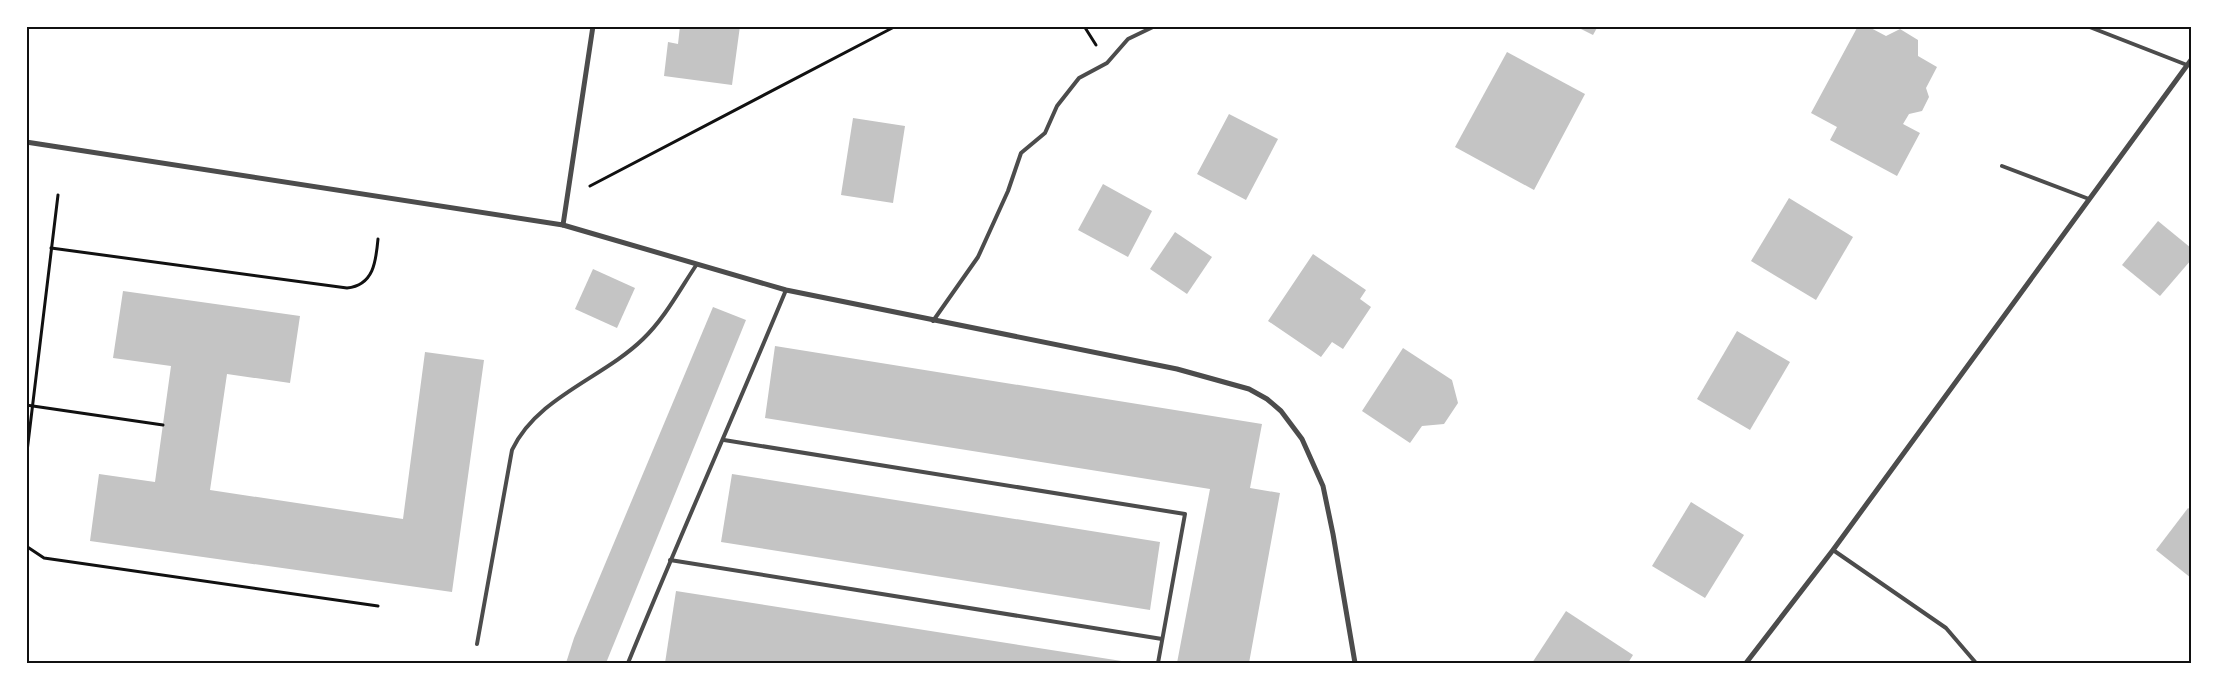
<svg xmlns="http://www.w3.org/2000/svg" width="2217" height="689" font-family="Manrope,sans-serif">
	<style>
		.building { fill: #c4c4c4 }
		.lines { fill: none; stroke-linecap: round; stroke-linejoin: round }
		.path { stroke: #111; stroke-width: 3 }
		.service { stroke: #4c4c4c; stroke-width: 4 }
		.minor { stroke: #4c4c4c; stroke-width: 5 }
		.neatline { fill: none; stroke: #111; stroke-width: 2 }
	</style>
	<rect width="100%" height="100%" fill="#fff"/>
	<g class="building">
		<path d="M 680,26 L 740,26 L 732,85 L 664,76 L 668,42 L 678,44 Z"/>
		<path d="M 1575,26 L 1598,26 L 1593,35 Z"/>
		<path d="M 1858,26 L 1867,26 L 1886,36 L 1900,29 L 1918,40 L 1918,56 L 1937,67 L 1926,88 L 1929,97 L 1922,111 L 1909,114 L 1903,124 L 1920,133 L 1897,176 L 1830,140 L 1837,127 L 1811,113 Z"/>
		<path d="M 1507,52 L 1585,94 L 1534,190 L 1455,147 Z"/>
		<path d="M 1229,114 L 1278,139 L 1246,200 L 1197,174 Z"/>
		<path d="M 853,118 L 905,126 L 893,203 L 841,195 Z"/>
		<path d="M 1103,184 L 1152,211 L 1128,257 L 1078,230 Z"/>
		<path d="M 1789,198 L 1853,237 L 1816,300 L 1751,261 Z"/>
		<path d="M 2158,221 L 2191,248 L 2191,260 L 2160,296 L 2122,265 Z"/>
		<path d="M 1175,232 L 1212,257 L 1187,294 L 1150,269 Z"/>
		<path d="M 1313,254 L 1366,290 L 1360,299 L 1371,307 L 1343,349 L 1332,342 L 1321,357 L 1268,321 Z"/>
		<path d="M 593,269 L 635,288 L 617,328 L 575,309 Z"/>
		<path d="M 123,291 L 300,316 L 290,383 L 227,374 L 210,490 L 403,519 L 425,352 L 484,360 L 452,592 L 90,541 L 99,474 L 155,482 L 171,366 L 113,358 Z"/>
		<path d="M 713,307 L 746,320 L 606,663 L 566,663 L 574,638 Z"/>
		<path d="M 1737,331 L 1790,362 L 1750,430 L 1697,399 Z"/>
		<path d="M 775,346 L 1262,424 L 1250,488 L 1280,493 L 1249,663 L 1177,663 L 1210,489 L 765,418 Z"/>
		<path d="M 1403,348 L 1452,380 L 1458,403 L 1444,424 L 1422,426 L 1410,443 L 1362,411 Z"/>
		<path d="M 732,474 L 1160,542 L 1150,610 L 721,542 Z"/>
		<path d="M 1691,502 L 1744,535 L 1705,598 L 1652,566 Z"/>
		<path d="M 2188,508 L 2191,510 L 2191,578 L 2156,550 Z"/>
		<path d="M 676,591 L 1128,662 L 1128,663 L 665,663 Z"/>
		<path d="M 1566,611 L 1633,655 L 1628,663 L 1532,663 Z"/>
	</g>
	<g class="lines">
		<g class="path">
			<path d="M 1084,26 L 1096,45"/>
			<path d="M 590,186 L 896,26"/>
			<path d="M 51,248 L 347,288 C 374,285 376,261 378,239"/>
			<path d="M 26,405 L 163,425"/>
			<path d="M 26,460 L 58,195"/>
			<path d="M 26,546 L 44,558 L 378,606"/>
		</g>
		<g class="service">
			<path d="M 2087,26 L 2187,65"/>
			<path d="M 2002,166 L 2089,199"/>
			<path d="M 933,321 L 978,257 L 1008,191 L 1021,153 L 1045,133 L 1057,106 L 1079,78 L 1107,63 L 1128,39 L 1155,26"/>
			<path d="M 724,440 L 1185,514 L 1158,663"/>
			<path d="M 1833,550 L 1946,628 L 1976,663"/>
			<path d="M 670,560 L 1162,639"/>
			<path d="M 477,644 L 512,450 C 537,397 603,378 643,339 C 665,318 680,289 697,264"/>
			<path d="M 628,663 C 679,538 734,415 786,290"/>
		</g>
		<g class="minor">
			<path d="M 26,142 L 563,225 L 593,26"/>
			<path d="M 563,225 L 786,290 L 1177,369 L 1249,389 L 1267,399 L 1281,411 L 1302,439 L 1323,486 L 1333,534 L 1355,663"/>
			<path d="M 1746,663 L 1833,550 L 2191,60"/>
		</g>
	</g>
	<rect width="2217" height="689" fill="none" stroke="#ffffff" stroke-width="55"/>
	<rect x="28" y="28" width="2162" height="634" class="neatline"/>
</svg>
